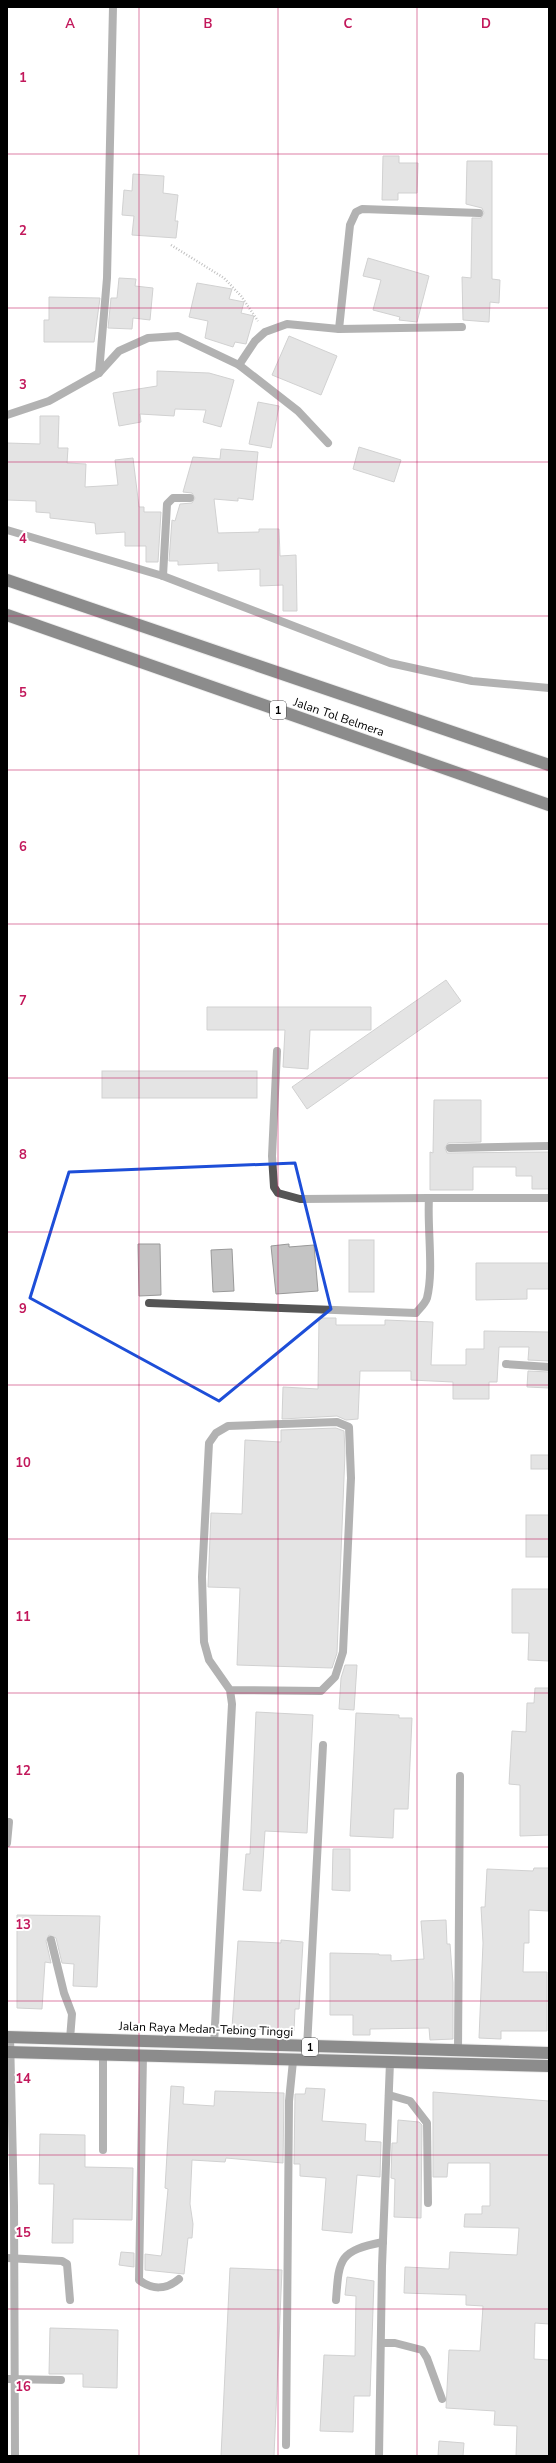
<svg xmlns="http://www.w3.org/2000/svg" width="556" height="2463" font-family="'Nunito Sans',sans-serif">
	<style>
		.building { fill: #c4c4c4; stroke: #999 }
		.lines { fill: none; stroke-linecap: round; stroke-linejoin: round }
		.highway-casing { stroke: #dbdbdb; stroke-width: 14 }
		.path { stroke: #777; stroke-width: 2.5; stroke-dasharray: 1 2; stroke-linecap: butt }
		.lane { stroke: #555; stroke-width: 8 }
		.street { stroke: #555; stroke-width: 8 }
		.highway { stroke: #000; stroke-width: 12 }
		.marked { fill: none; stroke: #1d4ed8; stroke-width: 3; stroke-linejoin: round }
		.grid { fill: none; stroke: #c2185b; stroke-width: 1; stroke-opacity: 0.55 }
		.labels { text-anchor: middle; stroke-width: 4; stroke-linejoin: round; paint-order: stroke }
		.shield { fill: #fff; stroke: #4c4c4c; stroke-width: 1 }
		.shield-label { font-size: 11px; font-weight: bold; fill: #000 }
		.street-label { font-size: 12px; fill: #000; stroke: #fff }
		.grid-label { font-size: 13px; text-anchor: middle; font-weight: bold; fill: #c2185b; stroke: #fff; stroke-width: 4; stroke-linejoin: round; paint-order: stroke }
	</style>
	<rect width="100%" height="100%" fill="#fff"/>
	<g class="building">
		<path d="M 383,156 L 399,156 L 399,163 L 418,163 L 417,193 L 398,193 L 398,200 L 382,200 Z"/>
		<path d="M 467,161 L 492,161 L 492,279 L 500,280 L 499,303 L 490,302 L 489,322 L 463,320 L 462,277 L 471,278 L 472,218 L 481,218 L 484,213 L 482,208 L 466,204 Z"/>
		<path d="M 133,174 L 164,176 L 163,193 L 178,195 L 175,221 L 178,221 L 176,238 L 132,235 L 134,216 L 122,215 L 124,190 L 132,191 Z"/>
		<path d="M 368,258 L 429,276 L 417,322 L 399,320 L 400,317 L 373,310 L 381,280 L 363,276 Z"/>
		<path d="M 119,278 L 136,279 L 135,286 L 153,288 L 150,320 L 133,318 L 132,329 L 108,328 L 111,298 L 117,298 Z"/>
		<path d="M 197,283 L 232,289 L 229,299 L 244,302 L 241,313 L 254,316 L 246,344 L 235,342 L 233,347 L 205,338 L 208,321 L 189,317 Z"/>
		<path d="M 49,297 L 100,298 L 94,342 L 44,342 L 44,320 L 49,320 Z"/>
		<path d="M 289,336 L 337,356 L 321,395 L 272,375 Z"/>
		<path d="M 157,371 L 209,373 L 234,380 L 221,427 L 203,422 L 206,410 L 175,409 L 174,416 L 140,414 L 141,422 L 119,426 L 113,393 L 157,386 Z"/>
		<path d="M 258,402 L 279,406 L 271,448 L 249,444 Z"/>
		<path d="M 40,416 L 59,416 L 58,448 L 68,448 L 67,463 L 86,464 L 85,487 L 118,485 L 115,460 L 133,458 L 139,507 L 144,507 L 144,512 L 161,512 L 158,562 L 146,562 L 146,546 L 125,546 L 125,532 L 96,534 L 95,523 L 50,518 L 50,513 L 36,512 L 36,501 L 7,500 L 7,443 L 40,444 Z"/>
		<path d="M 359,447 L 401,460 L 394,482 L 353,469 Z"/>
		<path d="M 221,449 L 258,452 L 253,500 L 238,498 L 238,501 L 214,499 L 218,533 L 259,532 L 259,529 L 279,529 L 280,556 L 296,555 L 297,611 L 283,611 L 283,585 L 260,586 L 260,569 L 218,571 L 218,563 L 178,565 L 178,561 L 169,561 L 172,520 L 175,521 L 180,504 L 192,503 L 195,498 L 192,493 L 183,492 L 193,457 L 220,459 Z"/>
		<path d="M 446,980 L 461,1001 L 307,1109 L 292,1087 Z"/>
		<path d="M 207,1007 L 371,1007 L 371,1030 L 310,1030 L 308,1069 L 283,1067 L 285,1030 L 207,1030 Z"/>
		<rect x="102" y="1071" width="155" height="27"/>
		<path d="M 434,1100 L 481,1100 L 481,1142 L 448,1143 L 445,1148 L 447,1153 L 549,1152 L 549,1189 L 532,1189 L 532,1176 L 516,1176 L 516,1167 L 473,1167 L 473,1190 L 430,1190 L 430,1152 L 433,1153 Z"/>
		<rect x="349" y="1240" width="25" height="52"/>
		<path d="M 138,1244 L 160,1244 L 161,1295 L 139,1296 Z"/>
		<path d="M 289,1244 L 289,1247 L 314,1245 L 318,1291 L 276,1294 L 271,1246 Z"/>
		<path d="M 232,1249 L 234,1291 L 213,1292 L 211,1250 Z"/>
		<path d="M 476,1263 L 549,1263 L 549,1289 L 527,1289 L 527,1299 L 476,1300 Z"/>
		<path d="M 319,1318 L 336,1318 L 336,1325 L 385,1325 L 385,1320 L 433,1322 L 431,1365 L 466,1365 L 466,1349 L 484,1349 L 484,1331 L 549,1332 L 549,1361 L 528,1360 L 529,1347 L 499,1347 L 497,1382 L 489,1382 L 489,1399 L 453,1399 L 453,1382 L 411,1380 L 411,1371 L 360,1371 L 358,1419 L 346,1420 L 337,1416 L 282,1419 L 283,1387 L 318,1389 Z"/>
		<path d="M 528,1371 L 549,1372 L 549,1388 L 527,1387 Z"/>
		<path d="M 336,1428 L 344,1431 L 345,1453 L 337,1653 L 332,1668 L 237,1665 L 240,1588 L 208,1587 L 211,1513 L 242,1514 L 245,1440 L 281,1442 L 281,1430 Z"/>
		<rect x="531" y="1455" width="18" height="14"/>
		<rect x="526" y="1515" width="23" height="42"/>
		<path d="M 512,1589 L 549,1589 L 549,1661 L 528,1660 L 529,1633 L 512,1633 Z"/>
		<path d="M 345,1665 L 357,1665 L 354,1710 L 339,1709 L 341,1678 Z"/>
		<path d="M 535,1688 L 549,1688 L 549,1835 L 520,1836 L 520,1785 L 509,1784 L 512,1731 L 526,1732 L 527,1703 L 534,1703 Z"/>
		<path d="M 256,1712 L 313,1715 L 307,1833 L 265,1831 L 261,1891 L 243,1890 L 246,1854 L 250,1854 Z"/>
		<path d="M 356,1713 L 399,1715 L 399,1718 L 412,1718 L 408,1809 L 394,1809 L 393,1838 L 350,1836 Z"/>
		<path d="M 333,1849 L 350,1849 L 350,1891 L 332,1890 Z"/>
		<path d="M 534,1868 L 549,1868 L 548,1911 L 529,1910 L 529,1943 L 524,1943 L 523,1972 L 547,1972 L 547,2031 L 501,2031 L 501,2039 L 479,2038 L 483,1943 L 481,1907 L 485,1907 L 487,1869 L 533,1871 Z"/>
		<path d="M 17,1915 L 100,1916 L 97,1987 L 73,1986 L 74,1964 L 62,1963 L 56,1938 L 49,1935 L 46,1941 L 51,1963 L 45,1962 L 42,2009 L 17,2008 Z"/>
		<path d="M 446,1920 L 447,1944 L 450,1944 L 453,1983 L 453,2039 L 430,2040 L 429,2028 L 370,2029 L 370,2035 L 353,2035 L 353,2015 L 330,2015 L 330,1953 L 379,1954 L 379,1955 L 391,1955 L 391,1961 L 424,1959 L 421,1921 Z"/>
		<path d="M 281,1940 L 303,1942 L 299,2009 L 295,2009 L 294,2031 L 232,2028 L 238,1941 L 281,1943 Z"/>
		<path d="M 171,2086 L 184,2087 L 183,2104 L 214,2106 L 215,2091 L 284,2093 L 283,2163 L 226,2158 L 225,2162 L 192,2160 L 190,2204 L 193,2224 L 192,2238 L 188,2238 L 184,2274 L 145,2270 L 145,2254 L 161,2256 L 162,2253 L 168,2189 L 165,2188 Z"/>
		<path d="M 306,2088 L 325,2089 L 322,2121 L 366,2124 L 365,2141 L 381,2142 L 380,2177 L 357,2175 L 352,2233 L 322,2230 L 326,2178 L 300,2176 L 300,2164 L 294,2164 L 295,2094 L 305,2094 Z"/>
		<path d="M 433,2092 L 549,2101 L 549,2324 L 535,2323 L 534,2359 L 549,2360 L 549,2456 L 516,2456 L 517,2426 L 494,2425 L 495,2411 L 446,2408 L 449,2350 L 480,2351 L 483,2306 L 466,2305 L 466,2295 L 404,2293 L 405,2267 L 449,2269 L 450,2252 L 517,2255 L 519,2228 L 464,2227 L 465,2214 L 482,2214 L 482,2206 L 490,2206 L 490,2163 L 448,2163 L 447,2177 L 433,2177 Z"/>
		<path d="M 398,2120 L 419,2122 L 422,2125 L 421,2218 L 394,2217 L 395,2179 L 391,2178 L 392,2143 L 397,2143 Z"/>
		<path d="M 40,2134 L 85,2135 L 85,2167 L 133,2168 L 132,2220 L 73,2219 L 73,2243 L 52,2243 L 54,2184 L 39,2184 Z"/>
		<path d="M 121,2252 L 134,2253 L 134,2267 L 119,2265 Z"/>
		<path d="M 230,2268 L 282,2270 L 274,2456 L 221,2456 Z"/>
		<path d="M 347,2277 L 374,2281 L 370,2396 L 354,2396 L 353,2432 L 320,2431 L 324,2355 L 355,2356 L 356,2296 L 345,2295 Z"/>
		<path d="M 50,2328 L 118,2330 L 117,2388 L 83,2387 L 83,2374 L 49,2374 Z"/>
		<path d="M 439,2441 L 464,2443 L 463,2456 L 438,2456 Z"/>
	</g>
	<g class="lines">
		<defs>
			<g id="highway">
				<path d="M 7,580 L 549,765"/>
				<path d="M 7,615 L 549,805"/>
				<path d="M 7,2037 L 549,2053"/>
				<path d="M 7,2052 L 549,2066"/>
			</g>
		</defs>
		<use href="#highway" class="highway-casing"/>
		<path class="path" d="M 171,245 L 224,278 L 241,296 L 258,321"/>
		<g class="lane">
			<path d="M 163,576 L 167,504 L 173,498 L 190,498"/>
			<path d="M 7,1843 L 9,1822"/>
			<path d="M 51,1940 L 64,1993 L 72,2014 L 70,2039"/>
			<path d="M 10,2037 L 14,2206 L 15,2456"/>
			<path d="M 214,2044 L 232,1704 L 230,1690 L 209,1660 L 204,1642 L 202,1577 L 209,1443 L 216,1433 L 228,1426 L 337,1422 L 349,1427 L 351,1478 L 343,1652 L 335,1677 L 321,1691 L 230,1690"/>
			<path d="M 307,2047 L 323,1745"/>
			<path d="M 458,2051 L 460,1776"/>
			<path d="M 103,2054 L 103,2150"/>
			<path d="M 143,2055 L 139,2280 C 152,2290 166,2290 179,2279"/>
			<path d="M 389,2095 L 410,2101 L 427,2123 L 428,2203"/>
			<path d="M 7,2258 L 62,2261 L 67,2264 L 70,2300"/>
			<path d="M 336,2300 C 339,2258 339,2251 383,2242"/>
			<path d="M 382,2343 L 395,2343 L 422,2350 L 427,2358 L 442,2399"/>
			<path d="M 7,2379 L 61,2380"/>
			<path d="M 286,2445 L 289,2101 L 293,2061"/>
		</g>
		<g class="street">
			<path d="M 339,329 L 350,225 L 356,212 L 362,209 L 479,213"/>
			<path d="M 239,365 L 298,411 L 328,443"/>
			<path d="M 99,373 L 107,278 L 113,7"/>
			<path d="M 7,415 L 49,401 L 99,373 L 119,351 L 148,338 L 178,336 L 239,365 L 255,341 L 265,332 L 287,324 L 339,329 L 462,327"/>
			<path d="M 7,530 L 163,576 L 390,663 L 472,681 L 549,688"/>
			<path d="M 277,1051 L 272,1156 L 274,1187 L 278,1193 L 300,1199 L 429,1198"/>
			<path d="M 450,1148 L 549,1146"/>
			<path d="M 149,1303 L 416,1313 C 420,1308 425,1304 427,1298 C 434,1270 427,1228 429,1198 L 549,1198"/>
			<path d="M 506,1364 L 549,1367"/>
			<path d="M 379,2456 L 382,2266 L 390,2062"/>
		</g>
		<use href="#highway" class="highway"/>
	</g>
	<path d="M0 0H556V2463H0ZM 295,1163 L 331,1309 L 219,1401 L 30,1298 L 69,1172 Z" fill="#fff" fill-opacity=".55" fill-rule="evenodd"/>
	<path class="marked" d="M 295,1163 L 331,1309 L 219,1401 L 30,1298 L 69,1172 Z"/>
	<path class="grid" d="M 139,7 L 139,2456M 278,7 L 278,2456M 417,7 L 417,2456M 7,154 L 549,154M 7,308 L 549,308M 7,462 L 549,462M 7,616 L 549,616M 7,770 L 549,770M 7,924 L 549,924M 7,1078 L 549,1078M 7,1232 L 549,1232M 7,1385 L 549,1385M 7,1539 L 549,1539M 7,1693 L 549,1693M 7,1847 L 549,1847M 7,2001 L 549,2001M 7,2155 L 549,2155M 7,2309 L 549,2309"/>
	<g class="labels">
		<g class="shield">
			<rect x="270" y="701" width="16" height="18" rx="3"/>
			<rect x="302" y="2038" width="16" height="18" rx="3"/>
		</g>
		<g class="shield-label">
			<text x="278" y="714">1</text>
			<text x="310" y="2051">1</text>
		</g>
		<g class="street-label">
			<text transform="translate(339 717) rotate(19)" y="4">Jalan Tol Belmera</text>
			<text transform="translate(206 2029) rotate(2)" y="4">Jalan Raya Medan-Tebing Tinggi</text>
		</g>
	</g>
	<g class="grid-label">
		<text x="70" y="28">A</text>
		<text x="208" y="28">B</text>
		<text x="348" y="28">C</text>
		<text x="486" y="28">D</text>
		<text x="23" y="82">1</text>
		<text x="23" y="235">2</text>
		<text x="23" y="389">3</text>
		<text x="23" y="543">4</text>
		<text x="23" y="697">5</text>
		<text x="23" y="851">6</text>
		<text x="23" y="1005">7</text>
		<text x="23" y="1159">8</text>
		<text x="23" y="1313">9</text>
		<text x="23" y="1467">10</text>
		<text x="23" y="1621">11</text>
		<text x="23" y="1775">12</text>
		<text x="23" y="1929">13</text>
		<text x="23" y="2083">14</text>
		<text x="23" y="2237">15</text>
		<text x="23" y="2391">16</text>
	</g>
	<rect width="556" height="2463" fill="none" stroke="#000000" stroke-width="16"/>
</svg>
